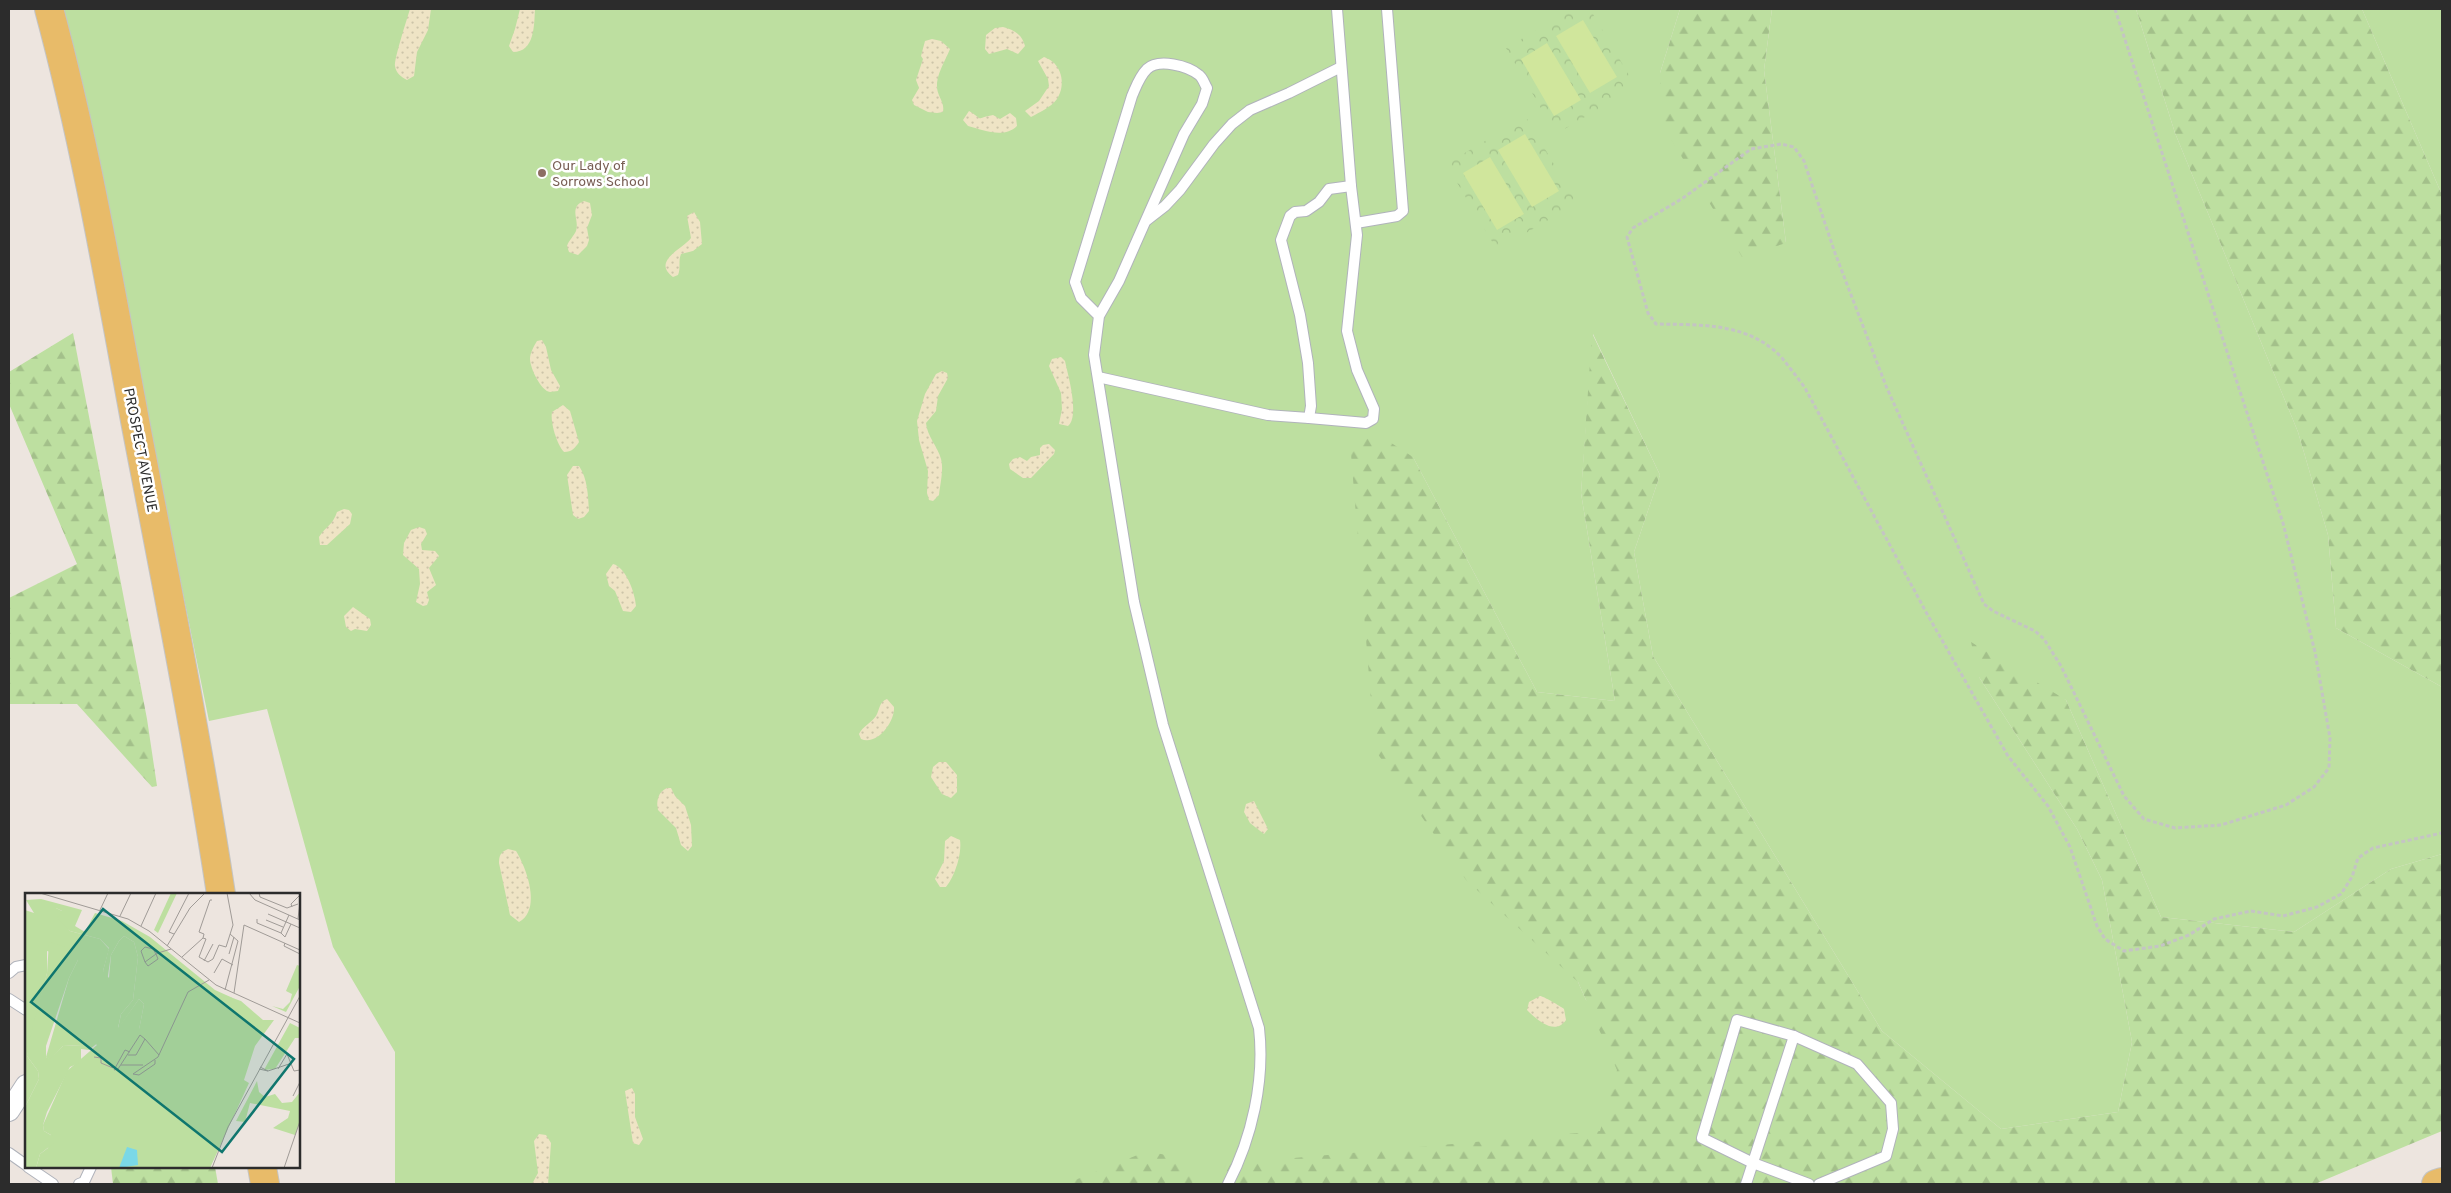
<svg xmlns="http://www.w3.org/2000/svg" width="2451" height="1193" font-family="Overpass,sans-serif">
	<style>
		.grass { fill: #bddfa0 }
		.forest { fill: url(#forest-firs) }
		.sand { fill: url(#sand-dots) }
		.park { fill: url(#park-crowns) }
		.pitch { fill: #d0e69c }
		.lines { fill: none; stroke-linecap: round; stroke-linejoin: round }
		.service-casing { stroke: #b0b3bb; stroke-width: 12 }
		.minor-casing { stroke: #b0b3bb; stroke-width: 22 }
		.primary-casing { stroke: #c4c4c4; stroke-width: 30 }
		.path { stroke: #c4c4c4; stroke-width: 3; stroke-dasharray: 4 2.5; stroke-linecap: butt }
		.service { stroke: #fff; stroke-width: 10 }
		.minor { stroke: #fff; stroke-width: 20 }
		.primary { stroke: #e8bb69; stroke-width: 28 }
		.education-dot { fill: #8d6e63; stroke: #fff; stroke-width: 2 }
		.labels { text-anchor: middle; stroke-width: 5; stroke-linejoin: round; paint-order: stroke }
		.education-label { font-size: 14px; fill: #785e54; stroke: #fff; text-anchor: start }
		.street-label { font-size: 14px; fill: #2c2c2c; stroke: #fff }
		.inset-road { fill: none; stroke: #a09b97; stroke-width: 1 }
		.view { fill: #0f766e; fill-opacity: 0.15; stroke: #0f766e; stroke-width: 2.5 }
		.inset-edge { fill: none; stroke: #2c2c2c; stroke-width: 2.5 }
	</style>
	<defs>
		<pattern id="forest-firs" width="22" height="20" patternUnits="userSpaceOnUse" patternTransform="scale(1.25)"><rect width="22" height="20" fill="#bddfa0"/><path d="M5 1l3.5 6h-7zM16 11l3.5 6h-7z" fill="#a3c08a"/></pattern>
		<pattern id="sand-dots" width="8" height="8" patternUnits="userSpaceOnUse" patternTransform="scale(1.25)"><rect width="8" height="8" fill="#efe4c5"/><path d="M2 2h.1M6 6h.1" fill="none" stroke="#cdc4a9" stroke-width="1.8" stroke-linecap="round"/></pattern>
		<pattern id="park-crowns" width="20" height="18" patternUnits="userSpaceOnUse" patternTransform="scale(1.25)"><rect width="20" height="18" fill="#bddfa0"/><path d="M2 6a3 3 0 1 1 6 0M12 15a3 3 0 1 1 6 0" fill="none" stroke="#a3c08a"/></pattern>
	</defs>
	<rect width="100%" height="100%" fill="#ede5df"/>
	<g class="grass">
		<path d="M 64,9 L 1680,9 L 1660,73 L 1786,243 L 1764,70 L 1772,9 L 2136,9 L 2175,133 L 2298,432 L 2328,535 L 2336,628 L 2442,687 L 2442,854 L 2391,869 L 2294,932 L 2161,917 L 2066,700 L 1979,677 L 2077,829 L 2102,880 L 2132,1042 L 2118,1112 L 2001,1129 L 1882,1031 L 1653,656 L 1634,552 L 1660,475 L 1593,334 L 1581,493 L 1615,701 L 1537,692 L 1413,457 L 1578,982 L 1586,1000 L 1625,1027 L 1622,1135 L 1221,1184 L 395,1184 L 395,1052 L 333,947 L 267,709 L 209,721 Z"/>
		<path d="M 2362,9 L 2442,9 L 2442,195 Z"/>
	</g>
	<g class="forest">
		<path d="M 1680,9 L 1772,9 L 1764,70 L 1786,243 L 1742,257 L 1662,124 L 1660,73 Z"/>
		<path d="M 2136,9 L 2362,9 L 2442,195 L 2442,687 L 2336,628 L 2328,535 L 2298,432 L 2175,133 Z"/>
		<path d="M 73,333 L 147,719 L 157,786 L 152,787 L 77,704 L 9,704 L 9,598 L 77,564 L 9,404 L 9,372 Z"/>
		<path d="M 1592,333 L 1660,475 L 1634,552 L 1653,656 L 1882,1031 L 2001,1129 L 2118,1112 L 2132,1042 L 2102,880 L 2077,829 L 1979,677 L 1971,642 L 2066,700 L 2161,917 L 2294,932 L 2391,869 L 2442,854 L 2442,1131 L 2315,1184 L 1220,1184 L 1232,1161 L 1271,1160 L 1600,1131 L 1617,1070 L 1578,982 L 1466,880 L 1375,750 L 1351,454 L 1368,428 L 1413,457 L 1537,692 L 1615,701 L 1581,493 Z"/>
		<path d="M 1145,1152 C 1170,1155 1188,1155 1193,1184 L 1065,1184 Z"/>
		<path d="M 111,1167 L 215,1167 L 218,1184 L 113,1184 Z"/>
	</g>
	<g class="sand">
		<path d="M 410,9 L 431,9 L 428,30 L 417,52 L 414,76 L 407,80 C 401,77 396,73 395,66 C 394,59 407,19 410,9 Z"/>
		<path d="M 520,9 L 535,9 C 534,25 535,52 513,52 L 509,46 L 515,29 Z"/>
		<path d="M 1003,27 C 1014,30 1022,34 1025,46 L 1018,54 L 1007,49 L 989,54 L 985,49 L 986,35 L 995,28 Z"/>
		<path d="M 932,39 L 941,41 L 950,49 C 945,62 936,74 937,88 C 938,97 945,103 943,112 L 937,113 L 928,112 L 914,105 L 912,100 L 919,88 L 916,80 L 923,59 L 921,56 L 925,41 Z"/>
		<path d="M 1044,57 C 1061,62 1067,84 1057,99 C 1050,108 1040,112 1031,117 L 1025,111 L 1039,101 L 1049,86 L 1048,79 L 1038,61 Z"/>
		<path d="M 969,111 C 986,121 973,119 993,115 L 1000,119 L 1010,113 L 1016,118 L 1017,126 C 1004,139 983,130 968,126 L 963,120 Z"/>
		<path d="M 584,201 L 590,203 L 592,215 L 587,228 L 589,240 L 587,246 L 578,255 L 569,252 L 567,246 C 569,240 574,236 576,231 C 580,220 568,207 584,201 Z"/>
		<path d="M 694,212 L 700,222 L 702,244 L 693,251 L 681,254 C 678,261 681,268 678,275 L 673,277 C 651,261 684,248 691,238 L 687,216 Z"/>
		<path d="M 542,340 L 546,347 L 551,370 L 560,386 L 558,391 C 555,391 552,392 550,392 C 541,391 530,368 530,359 C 530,353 534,346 537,341 Z"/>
		<path d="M 1061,357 L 1065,361 C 1068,375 1080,417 1068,426 L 1059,424 L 1062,409 L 1061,393 L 1049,366 L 1052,359 Z"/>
		<path d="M 942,371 L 947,373 L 948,378 L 938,396 L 936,411 L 926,423 C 927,436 938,447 941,459 C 944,469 940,485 939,495 L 933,501 L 929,500 L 927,493 L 928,471 L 919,440 L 917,421 L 925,394 L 936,374 Z"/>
		<path d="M 563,405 L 570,411 L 579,442 C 575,448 572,452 564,452 C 557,445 550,422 552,412 Z"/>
		<path d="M 1049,444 L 1055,450 L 1054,454 L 1031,478 L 1023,478 L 1010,469 L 1009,464 L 1013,459 L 1020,457 L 1027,461 L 1031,457 L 1040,455 L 1040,448 L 1043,445 Z"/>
		<path d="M 573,466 L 579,466 C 588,479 588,497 589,511 L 584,517 L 578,519 L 573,515 L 567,475 Z"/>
		<path d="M 344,509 L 349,510 L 352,514 L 350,524 L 327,545 L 320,545 L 319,537 C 326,526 333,525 337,512 Z"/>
		<path d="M 419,527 L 425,529 L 427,534 L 421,544 L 422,550 L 435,551 L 439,556 L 429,568 L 436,585 L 427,592 L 429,600 L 427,605 L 423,606 L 416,602 L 420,584 L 419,569 L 403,555 L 404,543 L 411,530 Z"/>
		<path d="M 613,564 C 626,567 635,593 636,606 L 631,612 L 623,611 L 615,591 L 609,586 L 606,574 Z"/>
		<path d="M 353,607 L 370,619 L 371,625 L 367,631 L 355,629 L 351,631 L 346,627 L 344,616 Z"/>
		<path d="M 887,699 L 894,707 C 895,722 877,746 861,739 L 859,734 C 863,726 871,723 876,716 C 880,709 879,702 887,699 Z"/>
		<path d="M 939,762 L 946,762 L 957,775 L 957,792 L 951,798 L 942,794 L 931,777 L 933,767 Z"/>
		<path d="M 667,788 L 671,788 L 675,796 L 685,806 L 691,825 L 692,846 L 688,851 L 681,845 L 676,828 L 658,810 C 656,801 658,792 667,788 Z"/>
		<path d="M 1254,801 L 1268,829 L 1264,834 L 1250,823 L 1244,812 L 1246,804 Z"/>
		<path d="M 951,836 L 960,840 C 962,854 955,876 946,887 L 940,887 L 935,879 L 944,861 L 945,841 Z"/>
		<path d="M 508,849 L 516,851 C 526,867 542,909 519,922 L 510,915 L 499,863 C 499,855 501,852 508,849 Z"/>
		<path d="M 1540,996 C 1543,996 1560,1006 1564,1009 L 1566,1020 C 1555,1036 1537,1020 1527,1010 L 1529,1002 Z"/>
		<path d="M 632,1088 L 635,1094 L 635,1117 L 643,1139 L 639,1145 L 633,1143 L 625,1091 Z"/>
		<path d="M 539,1134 L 546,1135 L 551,1143 L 548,1184 L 532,1184 L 538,1173 L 534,1141 Z"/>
	</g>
	<g class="park">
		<path d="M 1573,9 L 1590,9 L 1636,87 L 1556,134 L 1506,48 Z"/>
		<path d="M 1526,117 L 1577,203 L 1497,250 L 1446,164 Z"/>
	</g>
	<g class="pitch">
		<path d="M 1583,20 L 1617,77 L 1590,93 L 1556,36 Z"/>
		<path d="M 1547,43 L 1581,100 L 1554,116 L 1521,59 Z"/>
		<path d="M 1525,134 L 1559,191 L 1532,207 L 1498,150 Z"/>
		<path d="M 1490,157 L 1524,214 L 1497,230 L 1463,173 Z"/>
	</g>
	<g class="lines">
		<defs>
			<g id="service">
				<path d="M 1147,220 L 1165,206 L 1180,190 L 1214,144 L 1232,124 L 1250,110 L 1289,93 L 1341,67"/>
				<path d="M 1356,223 L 1397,216 L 1403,211 L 1387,9"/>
				<path d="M 1099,316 L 1081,298 L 1075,282 L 1132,96 C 1136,87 1139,77 1147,69 C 1159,58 1188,66 1199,75 C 1203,78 1204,83 1207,88 L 1202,104 L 1184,134 L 1119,281 L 1099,316 L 1094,355 L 1134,602 L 1163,725 L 1259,1028 C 1265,1080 1252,1138 1228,1184"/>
				<path d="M 1098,377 L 1268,415 L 1309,418 L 1311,406 L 1308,363 L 1300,315 L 1281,240 L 1290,216 L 1295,212 L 1306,211 L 1319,202 L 1329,189 L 1351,186"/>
				<path d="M 1309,418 L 1366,423 L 1373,419 L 1374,409 L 1357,370 L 1347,331 L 1357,235 L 1351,186 L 1337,9"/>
				<path d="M 9,973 L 16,967 L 26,965"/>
				<path d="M 9,999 L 26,1010"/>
				<path d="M 9,1153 L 26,1165"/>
				<path d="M 28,1167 L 53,1184"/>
				<path d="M 79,1184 L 84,1182 L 91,1167"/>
				<path d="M 1746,1184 L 1794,1036"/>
				<path d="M 1809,1184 L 1753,1163 L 1702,1138 L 1737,1020 L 1794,1036 L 1857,1064 L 1891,1103 L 1893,1129 L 1886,1156 L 1819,1184"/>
			</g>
			<path id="minor" d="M 9,1111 L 26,1085"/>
			<g id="primary">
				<path d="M 49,9 C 86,146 110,286 136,426 C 166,582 197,737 221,894"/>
				<path d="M 262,1167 L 265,1184"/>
				<path d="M 2436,1184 L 2442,1182"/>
			</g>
		</defs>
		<use href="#service" class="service-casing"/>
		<use href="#minor" class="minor-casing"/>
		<use href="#primary" class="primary-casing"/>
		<path class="path" d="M 2115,9 L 2283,523 L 2315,652 L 2330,738 L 2329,768 L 2314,787 L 2286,805 L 2221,825 L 2175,828 L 2144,819 L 2124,796 L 2061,666 L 2044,639 L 2035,631 L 1993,611 L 1984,604 L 1886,386 L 1835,253 L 1804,161 L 1794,147 L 1781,144 L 1751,149 L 1683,198 L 1633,228 L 1627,237 L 1648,313 L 1656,324 C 1700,325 1749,322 1782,358 C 1790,368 1798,378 1805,388 L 1926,612 L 2008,756 L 2048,806 L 2070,847 L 2097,926 L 2105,939 L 2124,951 L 2160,946 L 2189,935 L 2214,919 L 2251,911 L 2283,916 L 2317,907 L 2341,894 L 2352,877 L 2358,858 L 2373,848 L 2442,833"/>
		<use href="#service" class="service"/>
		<use href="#minor" class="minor"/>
		<use href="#primary" class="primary"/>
	</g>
	<circle class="education-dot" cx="542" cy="173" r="5"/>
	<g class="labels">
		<g class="education-label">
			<text x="552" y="170">Our Lady of<tspan x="552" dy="16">Sorrows School</tspan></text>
		</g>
		<g class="street-label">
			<text transform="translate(141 450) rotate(79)" y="5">PROSPECT AVENUE</text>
		</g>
	</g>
	<g transform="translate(25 893)">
		<rect width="275" height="275" fill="#ede5df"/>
		<path d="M 16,6 L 31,10 L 31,15 L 37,18 L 38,28 L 45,38 L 75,46 L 84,56 L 78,78 L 84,85 L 86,62 L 94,48 L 99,43 L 109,49 L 113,64 L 108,107 L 96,121 L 93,135 L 114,106 L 119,111 L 114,137 L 134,86 L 133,80 L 139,71 L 179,91 L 176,94 L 216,108 L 238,127 L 249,127 L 230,153 L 219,187 L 224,190 L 185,275 L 11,275 L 15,261 L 23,255 L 26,242 L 19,238 L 18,232 L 42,178 L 72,152 L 64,146 L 57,152 L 38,153 L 25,167 L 21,164 L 44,85 L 53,67 L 22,58 L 22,80 L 2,163 L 13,178 L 14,186 L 0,214 L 0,17 L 9,20 L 1,7 Z" fill="#bddfa0"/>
		<path d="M 146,0 L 152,0 L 133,40 L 129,37 ZM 31,10 L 57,17 L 50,33 L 60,39 L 70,20 L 97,28 L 125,44 L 190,97 L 210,106 L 178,99 L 175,95 L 178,91 L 171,93 L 141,73 L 136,77 L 134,86 L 135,116 L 119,141 L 116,142 L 114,137 L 119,111 L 114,106 L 93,136 L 96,121 L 108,107 L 113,64 L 109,49 L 99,43 L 94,48 L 86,62 L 82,89 L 78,78 L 84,55 L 75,46 L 45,38 L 32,25 L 37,18 L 31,15 ZM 24,49 L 48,56 L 53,67 L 44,85 L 21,153 L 21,164 L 25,166 L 38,153 L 57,152 L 72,131 L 77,133 L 75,148 L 64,157 L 56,156 L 56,169 L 45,174 L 22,219 L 18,232 L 19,238 L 29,244 L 29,250 L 15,261 L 11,275 L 0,275 L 0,214 L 14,186 L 13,178 L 2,163 L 3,152 L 22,80 ZM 272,72 L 275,73 L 275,93 L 261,119 L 247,113 L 258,116 L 265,109 L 267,101 L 261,98 ZM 265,130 L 275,135 L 275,145 L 270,145 L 250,176 L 239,177 ZM 232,188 L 234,199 L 240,204 L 250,201 L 257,210 L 267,209 L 275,199 L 275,230 L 270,242 L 248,235 L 263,225 L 265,218 L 225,210 L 220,229 L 211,228 Z" fill="#bddfa0"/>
		<path d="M 102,254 L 112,257 L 113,272 L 94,275 Z" fill="#7ad8e7"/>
		<path class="inset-road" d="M 15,0 L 103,26 L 124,38 L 191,92 L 275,130M 224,0 L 230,7 L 275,27M 234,0 L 235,4 L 262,15 L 273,11M 267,14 L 266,11 L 275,2M 75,17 L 83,0M 243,21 L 275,35M 95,23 L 106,0M 232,26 L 232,30 L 256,40 L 264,22M 273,26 L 275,9M 241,27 L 258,34M 116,33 L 131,0M 256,40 L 260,44 L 266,31M 149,41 L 144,39 L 164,0M 178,45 L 181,46 L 174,64 L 183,69 L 188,66 L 194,52 L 201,54 L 208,32 L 202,0M 260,50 L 259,53 L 275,61M 142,53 L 165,15 L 180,0M 204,61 L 209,44M 157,64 L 178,45 L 179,41 L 174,39 L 185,7 L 187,7M 179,68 L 188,51M 120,69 L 123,73 L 133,66 L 131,61 L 128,56 L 120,54 L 116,58 L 120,69 L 131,61 L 133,60 L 146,56M 189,80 L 197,66 L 208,72M 200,97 L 213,48 L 205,41M 209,100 L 219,32 L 275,57M 105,159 L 100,157 L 89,177 L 93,176 L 115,142 L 120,146M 103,162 L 111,162 L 120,146 L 134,162M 69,164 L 76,165 L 76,170 L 88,175M 130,167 L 130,171 L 114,182 L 108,181 L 133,164 L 163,99 L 184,87M 96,172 L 118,172M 234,176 L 243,178 L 235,174M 253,176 L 262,161 L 269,178 L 275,177M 243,178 L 267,170M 268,203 L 275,189M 187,275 L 203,234 L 275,103M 259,275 L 275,228"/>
		<path class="view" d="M 78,16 L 269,166 L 197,259 L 6,109 Z"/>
		<rect width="275" height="275" class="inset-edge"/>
	</g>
	<rect width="2451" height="1193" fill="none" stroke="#2c2c2c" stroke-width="20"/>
</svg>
